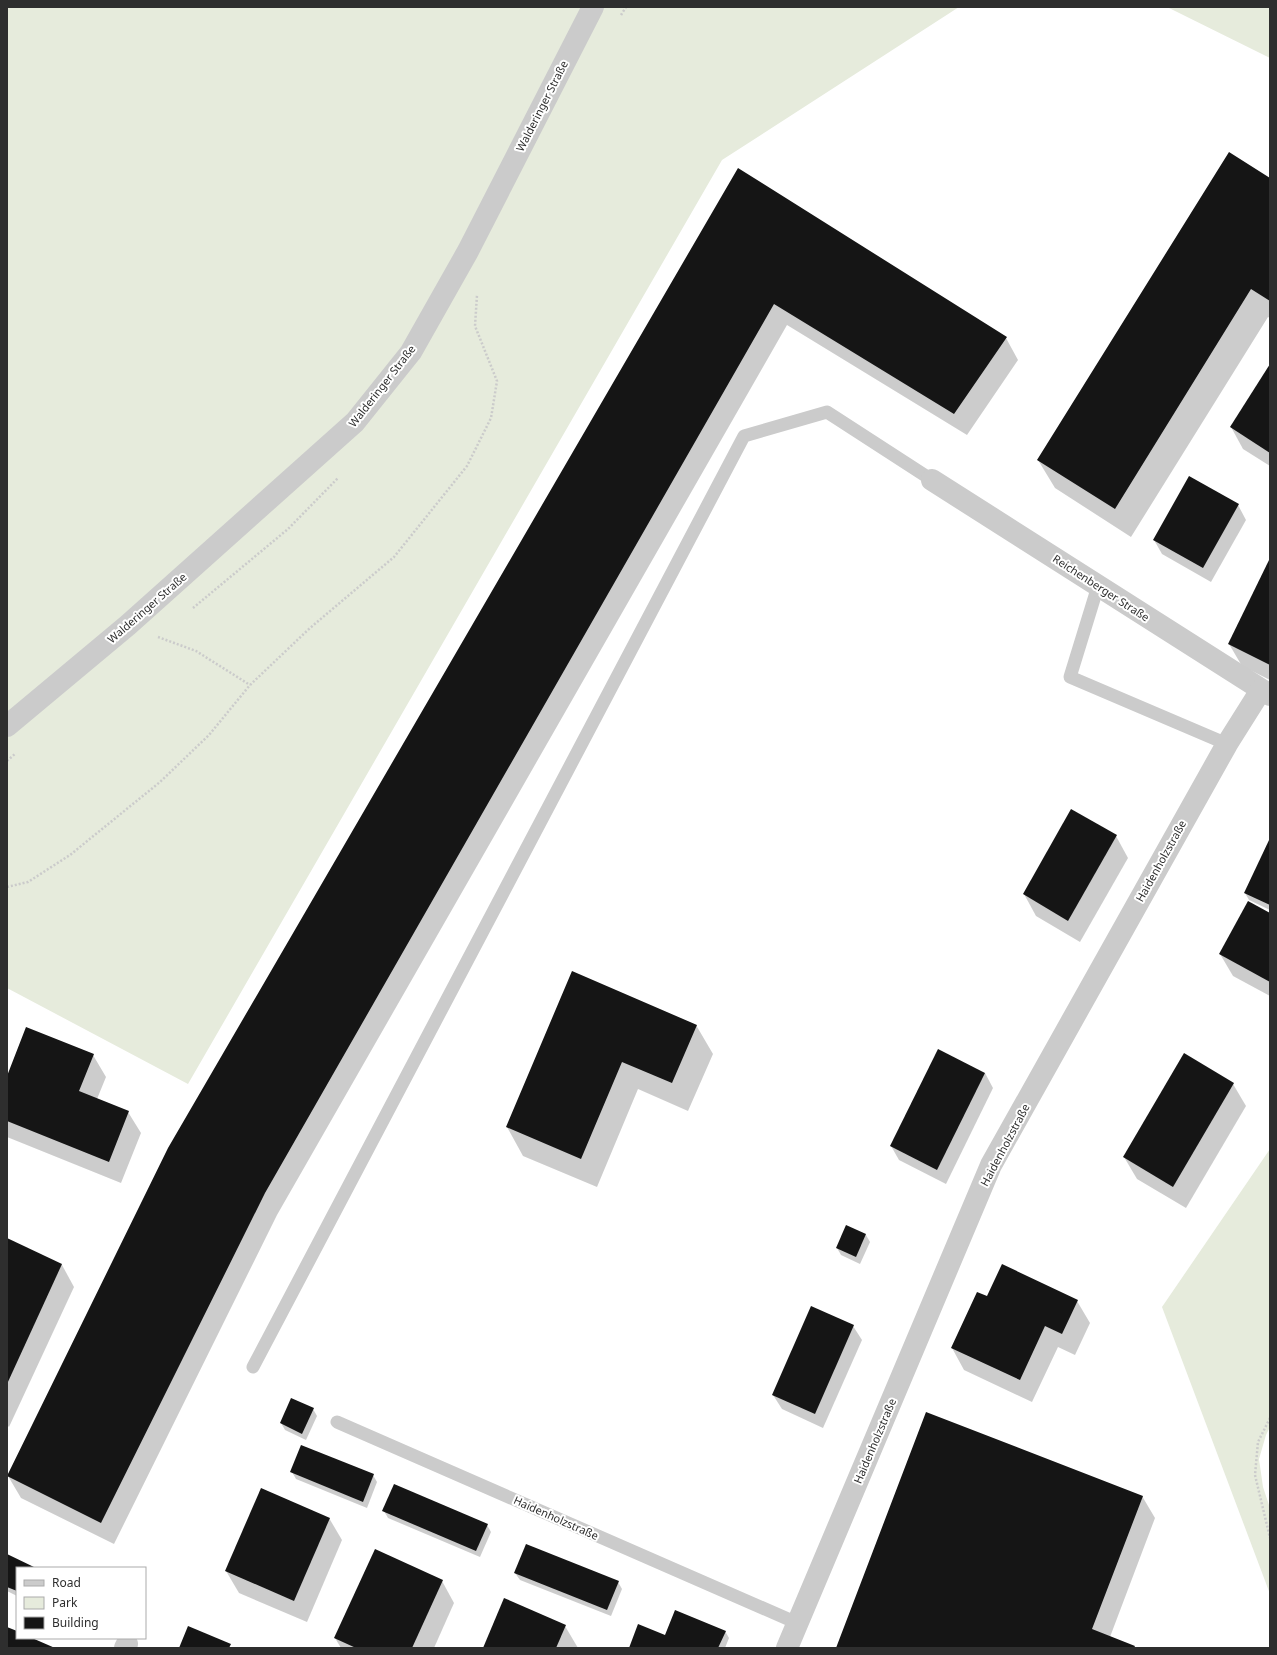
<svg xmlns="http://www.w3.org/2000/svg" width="1277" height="1655" font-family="'Noto Sans',sans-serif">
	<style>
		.green { fill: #e6ebdc }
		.shadow { fill: #0003 }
		.building { fill: #151515 }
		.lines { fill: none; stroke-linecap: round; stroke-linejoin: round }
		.path { stroke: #cbcbcb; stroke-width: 2.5; stroke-dasharray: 2 2; stroke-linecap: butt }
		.lane { stroke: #cbcbcb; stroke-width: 13 }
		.street { stroke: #cbcbcb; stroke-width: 22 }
		.labels { text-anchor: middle; stroke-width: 4; stroke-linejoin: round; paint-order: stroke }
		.street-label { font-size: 11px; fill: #2e2e2e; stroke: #fff }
	</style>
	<rect width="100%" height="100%" fill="#fff"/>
	<g class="green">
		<path d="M 7,7 L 959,7 L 722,160 L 188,1084 L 7,988 Z"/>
		<path d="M 1167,7 L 1270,7 L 1270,58 Z"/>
		<path d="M 1270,1149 L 1270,1427 L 1266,1435 L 1259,1459 L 1263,1487 L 1270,1508 L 1270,1594 L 1162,1307 Z"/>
	</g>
	<g class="shadow">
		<path d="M 738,169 L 1006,338 L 1018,360 L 967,435 L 787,325 L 277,1215 L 114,1544 L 21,1498 L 8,1476 Z"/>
		<path d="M 1270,180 L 1270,318 L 1268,317 L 1131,537 L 1055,488 L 1038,460 Z"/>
		<path d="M 1270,365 L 1270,466 L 1243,449 L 1231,427 Z"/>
		<path d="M 1238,505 L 1246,520 L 1211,582 L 1162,554 L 1154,540 Z"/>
		<path d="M 1270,560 L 1270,680 L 1242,666 L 1229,644 Z"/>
		<path d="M 1116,836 L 1128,858 L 1080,942 L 1036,916 L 1024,894 Z"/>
		<path d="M 1270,840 L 1270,910 L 1249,900 L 1245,893 Z"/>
		<path d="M 1270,914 L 1270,996 L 1233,976 L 1220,954 Z"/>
		<path d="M 573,973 L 696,1025 L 713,1054 L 688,1111 L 638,1089 L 597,1187 L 523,1156 L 507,1127 Z"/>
		<path d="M 93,1055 L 106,1077 L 97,1099 L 128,1112 L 141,1133 L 121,1183 L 7,1137 L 7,1079 Z"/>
		<path d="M 985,1073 L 993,1088 L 946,1184 L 899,1160 L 891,1146 Z"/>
		<path d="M 1233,1084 L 1246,1106 L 1186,1208 L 1137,1179 L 1124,1157 Z"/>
		<path d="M 866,1235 L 870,1242 L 860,1264 L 841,1255 L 837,1248 Z"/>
		<path d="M 7,1239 L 62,1265 L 74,1287 L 9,1427 L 7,1425 Z"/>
		<path d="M 987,1297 L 1077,1301 L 1090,1323 L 1075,1355 L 1058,1347 L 1032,1402 L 964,1370 L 952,1348 Z"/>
		<path d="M 853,1326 L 862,1340 L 823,1428 L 782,1409 L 773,1395 Z"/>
		<path d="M 313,1409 L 317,1416 L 306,1440 L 285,1430 L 281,1423 Z"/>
		<path d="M 292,1472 L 373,1475 L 377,1482 L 367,1508 L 296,1479 Z"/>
		<path d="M 1142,1496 L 1155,1518 L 1110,1637 L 1135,1648 L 837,1648 Z"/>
		<path d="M 384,1511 L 487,1525 L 491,1532 L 480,1557 L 388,1518 Z"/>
		<path d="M 329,1518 L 342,1540 L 307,1622 L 239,1593 L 226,1571 Z"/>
		<path d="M 7,1556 L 33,1568 L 17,1568 L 17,1596 L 7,1591 Z"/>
		<path d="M 515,1573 L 618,1582 L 622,1589 L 611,1616 L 520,1580 Z"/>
		<path d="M 442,1581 L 454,1603 L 434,1648 L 341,1648 L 335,1638 Z"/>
		<path d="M 565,1626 L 578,1648 L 484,1648 Z"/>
		<path d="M 725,1631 L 729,1638 L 725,1648 L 630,1648 L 667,1637 Z"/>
	</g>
	<g class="building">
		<path d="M 1229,152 L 1270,178 L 1270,301 L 1251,289 L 1115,509 L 1037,460 Z"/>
		<path d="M 738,168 L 1007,337 L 954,414 L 774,304 L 265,1193 L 101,1523 L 7,1476 L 168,1148 Z"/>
		<path d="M 1270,364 L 1270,453 L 1230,427 Z"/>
		<path d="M 1189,476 L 1239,504 L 1203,568 L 1153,540 Z"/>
		<path d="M 1270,558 L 1270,665 L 1228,644 Z"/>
		<path d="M 1071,809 L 1117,835 L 1068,921 L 1023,894 Z"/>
		<path d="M 1270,838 L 1270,905 L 1244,893 Z"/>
		<path d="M 1248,901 L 1270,913 L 1270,982 L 1219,954 Z"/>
		<path d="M 572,971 L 697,1025 L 672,1083 L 622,1062 L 581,1159 L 506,1127 Z"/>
		<path d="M 26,1027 L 94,1054 L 79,1091 L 129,1111 L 109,1162 L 7,1121 L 7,1076 Z"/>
		<path d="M 938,1049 L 985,1073 L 937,1170 L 890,1146 Z"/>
		<path d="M 1184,1053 L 1234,1083 L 1173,1187 L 1123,1157 Z"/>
		<path d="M 846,1225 L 866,1234 L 856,1257 L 836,1248 Z"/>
		<path d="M 7,1238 L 62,1264 L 7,1384 Z"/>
		<path d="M 1002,1264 L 1078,1300 L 1062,1334 L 1045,1326 L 1020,1380 L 951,1348 L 977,1292 L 987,1296 Z"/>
		<path d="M 811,1306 L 854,1325 L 815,1414 L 772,1395 Z"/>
		<path d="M 291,1398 L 314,1408 L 302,1434 L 280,1423 Z"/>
		<path d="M 926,1412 L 1143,1496 L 1092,1629 L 1135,1646 L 1134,1648 L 836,1648 Z"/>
		<path d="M 301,1445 L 374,1474 L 363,1502 L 290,1472 Z"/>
		<path d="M 394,1484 L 488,1524 L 476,1551 L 382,1511 Z"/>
		<path d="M 261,1488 L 330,1518 L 294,1601 L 225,1571 Z"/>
		<path d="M 526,1544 L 619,1581 L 607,1610 L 514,1573 Z"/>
		<path d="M 375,1549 L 443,1580 L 412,1648 L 356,1648 L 334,1638 Z"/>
		<path d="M 7,1554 L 36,1568 L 17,1568 L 17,1591 L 7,1587 Z"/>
		<path d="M 504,1598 L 566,1625 L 556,1648 L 483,1648 Z"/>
		<path d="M 675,1610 L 726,1631 L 718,1648 L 629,1648 L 638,1624 L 665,1635 Z"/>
		<path d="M 188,1626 L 231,1644 L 229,1648 L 179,1648 Z"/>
		<path d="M 7,1627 L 17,1631 L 17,1638 L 32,1638 L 55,1648 L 7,1648 Z"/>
	</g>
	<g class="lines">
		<g class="path">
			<path d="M 621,15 L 626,7"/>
			<path d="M 193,608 L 288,529 L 338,478"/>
			<path d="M 158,637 L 196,651 L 250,685"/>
			<path d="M 7,761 L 16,753"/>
			<path d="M 7,887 L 28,882 L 70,855 L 160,782 L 209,735 L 250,685 L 310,628 L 394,557 L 467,466 L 491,418 L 497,381 L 475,326 L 477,295"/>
			<path d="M 1270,1418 L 1258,1442 L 1255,1475 L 1270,1538"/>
		</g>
		<g class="lane">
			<path d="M 1098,586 L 1070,677 L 1227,744"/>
			<path d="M 253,1367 L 744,436 L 827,412 L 932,480"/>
			<path d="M 337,1422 L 797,1623"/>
		</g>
		<g class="street">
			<path d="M 932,480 L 1270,695"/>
			<path d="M 7,726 L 128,625 L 355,422 L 411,352 L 468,251 L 593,7"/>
			<path d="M 125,1648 L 127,1644"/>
			<path d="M 787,1648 L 991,1165 L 1227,744 L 1261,690"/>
		</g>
	</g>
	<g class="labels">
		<g class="street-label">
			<text transform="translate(542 106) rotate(-63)" y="4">Walderinger Straße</text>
			<text transform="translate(382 386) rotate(-52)" y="4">Walderinger Straße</text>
			<text transform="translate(1101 588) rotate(33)" y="4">Reichenberger Straße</text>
			<text transform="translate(147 608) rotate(-41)" y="4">Walderinger Straße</text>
			<text transform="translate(1161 861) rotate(-61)" y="4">Haidenholzstraße</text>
			<text transform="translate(1005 1145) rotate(-62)" y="4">Haidenholzstraße</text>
			<text transform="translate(875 1441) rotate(-67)" y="4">Haidenholzstraße</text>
			<text transform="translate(556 1518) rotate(24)" y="4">Haidenholzstraße</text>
		</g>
	</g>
	<rect width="1277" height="1655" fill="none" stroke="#2e2e2e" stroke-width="16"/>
	<rect x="16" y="1567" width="130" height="72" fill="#ffffff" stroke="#ababab"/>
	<rect x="24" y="1580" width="20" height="6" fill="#cbcbcb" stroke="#ababab"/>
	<text x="52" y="1587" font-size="12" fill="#2e2e2e">Road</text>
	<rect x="24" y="1597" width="20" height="12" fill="#e6ebdc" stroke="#ababab"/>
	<text x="52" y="1607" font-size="12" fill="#2e2e2e">Park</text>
	<rect x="24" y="1617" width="20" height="12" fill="#151515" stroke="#ababab"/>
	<text x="52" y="1627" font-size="12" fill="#2e2e2e">Building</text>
</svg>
